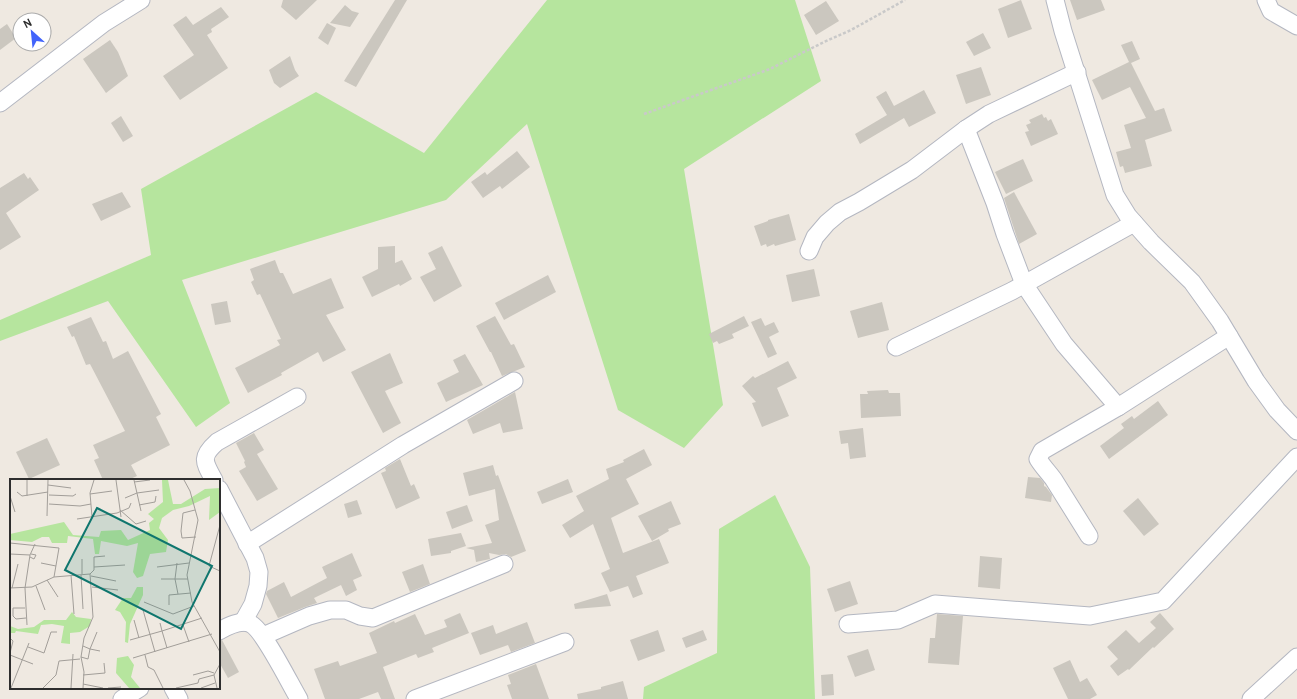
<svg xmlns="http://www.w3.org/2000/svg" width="1297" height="699" font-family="Overpass,sans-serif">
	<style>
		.green { fill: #b6e59e }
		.building { fill: #cbc7bf }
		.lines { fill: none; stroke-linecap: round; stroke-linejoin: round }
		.minor-casing { stroke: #b4b7c1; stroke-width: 19 }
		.path { stroke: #c9c9c9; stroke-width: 2.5; stroke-dasharray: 3 2; stroke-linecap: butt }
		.minor { stroke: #fff; stroke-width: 17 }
		.inset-road { fill: none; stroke: #a29e99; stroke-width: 1 }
		.view { fill: #0f766e; fill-opacity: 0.15; stroke: #0f766e; stroke-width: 2 }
		.inset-edge { fill: none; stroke: #2e2e2e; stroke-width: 2 }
	</style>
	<rect width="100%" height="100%" fill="#efe9e1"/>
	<g class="green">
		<path d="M 547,0 L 795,0 L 821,81 L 684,169 L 723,405 L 684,448 L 618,410 L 527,124 L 446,200 L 182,280 L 230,403 L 196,427 L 108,301 L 0,341 L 0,320 L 151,255 L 141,189 L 316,92 L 424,153 Z"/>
		<path d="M 775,495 L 810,567 L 815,699 L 643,699 L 644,687 L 717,653 L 719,529 Z"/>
	</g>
	<g class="building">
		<path d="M 283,0 L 317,0 L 296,20 L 281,7 Z"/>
		<path d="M 395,0 L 407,0 L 356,87 L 344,81 Z"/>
		<path d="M 1021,0 L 1032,29 L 1008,38 L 998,9 Z"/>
		<path d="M 1070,0 L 1101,0 L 1105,10 L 1077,20 Z"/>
		<path d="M 826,1 L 839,21 L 816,35 L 804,15 Z"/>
		<path d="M 345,5 L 352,11 L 359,13 L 350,27 L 330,23 Z"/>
		<path d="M 221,7 L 229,17 L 211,29 L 212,32 L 207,35 L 228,68 L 180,100 L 163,76 L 194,55 L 173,25 L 186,16 L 193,25 Z"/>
		<path d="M 327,23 L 336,28 L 328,45 L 318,38 Z"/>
		<path d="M 7,24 L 16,38 L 0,50 L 0,29 Z"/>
		<path d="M 983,33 L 991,48 L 974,56 L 966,42 Z"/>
		<path d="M 110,40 L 118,52 L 128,76 L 106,93 L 83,59 Z"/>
		<path d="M 1132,41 L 1140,59 L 1131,63 L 1155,111 L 1164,108 L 1172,131 L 1145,140 L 1152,166 L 1125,173 L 1123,166 L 1120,167 L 1116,152 L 1131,148 L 1124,125 L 1146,118 L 1130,87 L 1102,100 L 1092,80 L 1129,62 L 1121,45 Z"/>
		<path d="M 290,56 L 295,70 L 299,76 L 280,88 L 274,83 L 269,70 Z"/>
		<path d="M 981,67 L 991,95 L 966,104 L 956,75 Z"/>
		<path d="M 924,90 L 936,113 L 909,127 L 904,118 L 860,144 L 855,134 L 887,115 L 876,97 L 886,91 L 894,106 Z"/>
		<path d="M 1042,114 L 1044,118 L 1046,117 L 1048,121 L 1051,119 L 1058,134 L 1031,146 L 1025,132 L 1029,131 L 1026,125 L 1031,123 L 1029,120 Z"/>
		<path d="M 121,116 L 133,136 L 123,142 L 111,123 Z"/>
		<path d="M 517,151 L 530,167 L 502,189 L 500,186 L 483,198 L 471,182 L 485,172 L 487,175 Z"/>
		<path d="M 1023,159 L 1033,181 L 1006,194 L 995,172 Z"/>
		<path d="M 24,173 L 28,179 L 30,177 L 39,190 L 6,213 L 21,237 L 0,250 L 0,188 Z"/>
		<path d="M 122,192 L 131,207 L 101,221 L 92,204 Z"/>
		<path d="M 1014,192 L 1037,234 L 1019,244 L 1004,198 Z"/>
		<path d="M 789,214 L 796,240 L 775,246 L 774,244 L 767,247 L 766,244 L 761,246 L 754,226 L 768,221 L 768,220 Z"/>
		<path d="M 395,246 L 395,263 L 402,260 L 412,279 L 400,286 L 399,284 L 372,297 L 362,277 L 378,269 L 378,247 Z"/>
		<path d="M 442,246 L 462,286 L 434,302 L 420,277 L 436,269 L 428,253 Z"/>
		<path d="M 275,260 L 280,273 L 283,273 L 293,294 L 331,278 L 344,308 L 326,315 L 346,350 L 323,362 L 318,352 L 281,373 L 282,375 L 248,393 L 235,368 L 280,345 L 277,340 L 281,339 L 260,294 L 257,295 L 251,282 L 254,280 L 250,269 Z"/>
		<path d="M 814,269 L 820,296 L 792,302 L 786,275 Z"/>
		<path d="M 548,275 L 556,292 L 504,320 L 495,303 Z"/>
		<path d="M 227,301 L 231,322 L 215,325 L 211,304 Z"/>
		<path d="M 882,302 L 889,330 L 858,338 L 850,311 Z"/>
		<path d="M 495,316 L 511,345 L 514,344 L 525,367 L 502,376 L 491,352 L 490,352 L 476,326 Z"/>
		<path d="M 744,316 L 749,326 L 732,334 L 734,338 L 719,344 L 717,341 L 713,343 L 709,334 Z"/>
		<path d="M 91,317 L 103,342 L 106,341 L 113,359 L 128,351 L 161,414 L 156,417 L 170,445 L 131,465 L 137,476 L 128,480 L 103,480 L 94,460 L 99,458 L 93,445 L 125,431 L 90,364 L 86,365 L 74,336 L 72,337 L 67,327 Z"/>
		<path d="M 761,318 L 765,326 L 774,322 L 779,332 L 769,337 L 777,354 L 768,358 L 751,322 Z"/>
		<path d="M 390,353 L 403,383 L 385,391 L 401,423 L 383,433 L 351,372 Z"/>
		<path d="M 465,354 L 483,385 L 446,402 L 437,383 L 459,372 L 453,360 Z"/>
		<path d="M 788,361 L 797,378 L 777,388 L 789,416 L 762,427 L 752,403 L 756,402 L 742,386 L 753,376 L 755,378 Z"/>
		<path d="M 888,390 L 889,393 L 900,393 L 901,416 L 861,418 L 860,394 L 868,394 L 867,391 Z"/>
		<path d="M 515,392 L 523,429 L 503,433 L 500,423 L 473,434 L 467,420 Z"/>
		<path d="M 1158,401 L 1168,415 L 1109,459 L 1100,446 L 1124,428 L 1121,424 L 1132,416 L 1134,419 Z"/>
		<path d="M 863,428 L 866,457 L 850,459 L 848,443 L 841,444 L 839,431 Z"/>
		<path d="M 254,433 L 264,450 L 257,454 L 278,489 L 257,501 L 239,471 L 246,467 L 244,462 L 245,461 L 236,443 Z"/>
		<path d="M 47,438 L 60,465 L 29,479 L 16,452 Z"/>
		<path d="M 644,449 L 652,465 L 626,479 L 639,504 L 611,518 L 623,553 L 659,539 L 669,563 L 636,576 L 643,594 L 633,598 L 628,586 L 610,592 L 601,573 L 610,569 L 593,524 L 570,538 L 562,525 L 584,511 L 576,496 L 609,479 L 606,469 L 624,462 L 623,460 Z"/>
		<path d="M 400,459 L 411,486 L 414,484 L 420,498 L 396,509 L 381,473 L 386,471 L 385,468 Z"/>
		<path d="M 493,465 L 496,476 L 498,475 L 526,551 L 511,557 L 506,554 L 499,555 L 489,553 L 490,559 L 476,562 L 474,550 L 466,548 L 492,543 L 485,525 L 499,520 L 495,489 L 469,496 L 463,473 Z"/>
		<path d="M 1028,477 L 1040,478 L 1044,483 L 1044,486 L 1046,487 L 1052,495 L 1051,502 L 1025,498 Z"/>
		<path d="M 568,479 L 573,492 L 542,504 L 537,492 Z"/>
		<path d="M 1138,498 L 1159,524 L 1144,536 L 1123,511 Z"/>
		<path d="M 357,500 L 362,514 L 348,518 L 344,504 Z"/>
		<path d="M 671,501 L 681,524 L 668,529 L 669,531 L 652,541 L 638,516 Z"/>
		<path d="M 467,505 L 473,521 L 452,529 L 446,512 Z"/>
		<path d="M 461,533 L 466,546 L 451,551 L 451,553 L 431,556 L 428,539 Z"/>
		<path d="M 352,553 L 362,576 L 353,580 L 357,590 L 346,596 L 341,585 L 314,598 L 317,603 L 305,607 L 278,618 L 266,594 L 267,591 L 284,582 L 291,597 L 327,578 L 322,567 Z"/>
		<path d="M 980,556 L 1002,558 L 1000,589 L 978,587 Z"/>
		<path d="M 423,564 L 430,584 L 410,592 L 402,572 Z"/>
		<path d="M 850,581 L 858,604 L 835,612 L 827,589 Z"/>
		<path d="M 607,594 L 611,606 L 575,609 L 574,604 Z"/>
		<path d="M 460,613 L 469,633 L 432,648 L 434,652 L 418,658 L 416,654 L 383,667 L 395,699 L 381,699 L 378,692 L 359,699 L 325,699 L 314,669 L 338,661 L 340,666 L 377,653 L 369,633 L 394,621 L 395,623 L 415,614 L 425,635 L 447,627 L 444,620 Z"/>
		<path d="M 1160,613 L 1174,629 L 1154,648 L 1153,647 L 1129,670 L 1128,669 L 1118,676 L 1110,666 L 1118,659 L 1107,647 L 1126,630 L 1139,643 L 1156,628 L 1150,622 Z"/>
		<path d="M 937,614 L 963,616 L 959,665 L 928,663 L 930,638 L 935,638 Z"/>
		<path d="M 527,622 L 535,643 L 511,652 L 508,645 L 480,655 L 471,633 L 493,625 L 496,634 Z"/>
		<path d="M 658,630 L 665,651 L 638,661 L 630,640 Z"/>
		<path d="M 703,630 L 707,640 L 686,648 L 682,638 Z"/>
		<path d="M 222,640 L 239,672 L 228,678 L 219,662 L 219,641 Z"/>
		<path d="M 868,649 L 875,670 L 855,677 L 847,656 Z"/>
		<path d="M 1070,660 L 1080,682 L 1087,678 L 1097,695 L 1090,699 L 1068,699 L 1053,668 Z"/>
		<path d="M 536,664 L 549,699 L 512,699 L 507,685 L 511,684 L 508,675 Z"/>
		<path d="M 833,674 L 834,695 L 822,696 L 821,675 Z"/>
		<path d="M 623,681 L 628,699 L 578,699 L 577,694 L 601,689 L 601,687 Z"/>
	</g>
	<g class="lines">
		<defs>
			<g id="minor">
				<path d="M 1055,0 L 1063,31 L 1115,195 L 1128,216 L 1151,242 L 1192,282 L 1220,321 L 1256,381 L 1277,410 L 1297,431"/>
				<path d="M 1266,0 L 1271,11 L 1297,26"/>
				<path d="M 0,103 L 104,23 L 141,0"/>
				<path d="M 966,129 L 995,203 L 1005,234 L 1024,284 L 1064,344 L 1118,407"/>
				<path d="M 809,251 L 815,237 L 827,223 L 840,212 L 859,202 L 912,170 L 966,129 L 989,114 L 1077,72"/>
				<path d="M 896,347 L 1012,291 L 1134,223"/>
				<path d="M 214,480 C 204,462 200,457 217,442 L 297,397"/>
				<path d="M 219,489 L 255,558 L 259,572 L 258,586 L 253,604 L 243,622"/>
				<path d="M 1089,536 L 1054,480 C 1049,473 1043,467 1038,459 L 1042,451 L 1118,407 L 1229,336"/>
				<path d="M 247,544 L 403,445 L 514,381"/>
				<path d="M 848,624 L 898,620 L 935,604 L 1090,616 L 1163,601 L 1297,457"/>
				<path d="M 219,631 C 228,626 241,619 251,624 C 264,631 290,684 299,699"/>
				<path d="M 263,636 L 309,616 L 330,610 L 346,610 L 360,616 L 373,618 L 504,564"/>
				<path d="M 173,688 L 179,699"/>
				<path d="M 122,699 L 140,688"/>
				<path d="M 415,699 L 565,642"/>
				<path d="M 1251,699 L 1297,657"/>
			</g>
		</defs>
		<use href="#minor" class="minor-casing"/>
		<path class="path" d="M 644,114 L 770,69 L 824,42 L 851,30 L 905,0"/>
		<use href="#minor" class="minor"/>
	</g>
	<g transform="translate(10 479)">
		<rect width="210" height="210" fill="#efe9e1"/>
		<path d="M 152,1 L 158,1 L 163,25 L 171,25 L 195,10 L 210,9 L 210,33 L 199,41 L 200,17 L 179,27 L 163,31 L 152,39 L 149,49 L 158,61 L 156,73 L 140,75 L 133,97 L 127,99 L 123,93 L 128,64 L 117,67 L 91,62 L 89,75 L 85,75 L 83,60 L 58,57 L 57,64 L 42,64 L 39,58 L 32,58 L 22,63 L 0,61 L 0,55 L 54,43 L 63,56 L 89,58 L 91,52 L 111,51 L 118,61 L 140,51 L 139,44 L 144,40 L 138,35 L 153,23 ZM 127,108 L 133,108 L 133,116 L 120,145 L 118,164 L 115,163 L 116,143 L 110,133 L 105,131 L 113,119 L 121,119 ZM 62,133 L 66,138 L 81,140 L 80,147 L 70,153 L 60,154 L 60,165 L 51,164 L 54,147 L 42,145 L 31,146 L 28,155 L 6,152 L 5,154 L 0,154 L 0,147 L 8,150 L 24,148 L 34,141 L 56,141 ZM 118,177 L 124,186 L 121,198 L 130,209 L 119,209 L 106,194 L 107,179 Z" fill="#b6e59e"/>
		<path class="inset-road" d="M 17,1 L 17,17M 106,1 L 111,38M 124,1 L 131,32M 174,1 L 180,12 L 188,41 L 177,96 L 182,123 L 210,173M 124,3 L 140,1M 38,6 L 61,9M 7,13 L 12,17 L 38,13M 80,15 L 102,12M 39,16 L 63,17 L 66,15M 0,17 L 5,33M 115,19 L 127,14 L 149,11M 39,25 L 70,27 L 81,25M 129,26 L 145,23 L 146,17M 110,31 L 126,45 L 136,42M 185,31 L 173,34 L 171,52 L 172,59 L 186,58M 37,37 L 38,1M 82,38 L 80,14 L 84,1M 67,40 L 107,34 L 119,29 L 121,24M 210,46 L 199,87 L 210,92M 0,64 L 49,69 L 44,98M 0,75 L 20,76 L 15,109 L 17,146M 20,76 L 25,65M 20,78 L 24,80 L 26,76 L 21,75M 31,84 L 46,87M 167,84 L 165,100 L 168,115M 84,88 L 115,86M 147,88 L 179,84M 72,95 L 72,80M 61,96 L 64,135M 71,96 L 73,130M 81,97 L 106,102M 151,100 L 178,100M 37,101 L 48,118M 26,107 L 35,131M 82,108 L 108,111M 0,109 L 22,108 L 44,98 L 80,95 L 84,91 L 84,78 L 95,77M 2,109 L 8,85M 134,123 L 163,135 L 184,127M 159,126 L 159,116 L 181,114M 15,129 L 3,129 L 3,137 L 6,140 L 16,139M 133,131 L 145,173M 124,141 L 129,159M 150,144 L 152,152 L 192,139M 173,146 L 179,163M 87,153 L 80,170 L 90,172M 0,159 L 3,162 L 0,174M 120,161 L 152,152 L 157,169M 18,168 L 34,174 L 41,153 L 47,153M 0,176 L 23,185M 135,176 L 138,188 L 144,191 L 153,209M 71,178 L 78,180 L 80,170 L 73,167M 123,179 L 202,155M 73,196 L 95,194 L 94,184M 183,196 L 198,192 L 204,194M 73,205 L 93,209M 1,209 L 19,164M 33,209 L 46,196 L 49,182 L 70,180M 61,209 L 63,175M 73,209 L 74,193 L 71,178 L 74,159 L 83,138 L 80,95M 98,209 L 111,208M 166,209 L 188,204 L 189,200 L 204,196M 191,209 L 205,204M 207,209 L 204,196 L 210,185"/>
		<path class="view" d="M 87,29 L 202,87 L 171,150 L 55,91 Z"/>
		<rect width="210" height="210" class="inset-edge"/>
	</g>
	<g transform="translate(32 32) rotate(333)"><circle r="19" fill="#ffffff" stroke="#ababab"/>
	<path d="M0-3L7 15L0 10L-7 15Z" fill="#4264fb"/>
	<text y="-6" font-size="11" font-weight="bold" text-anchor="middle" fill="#2e2e2e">N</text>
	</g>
</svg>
